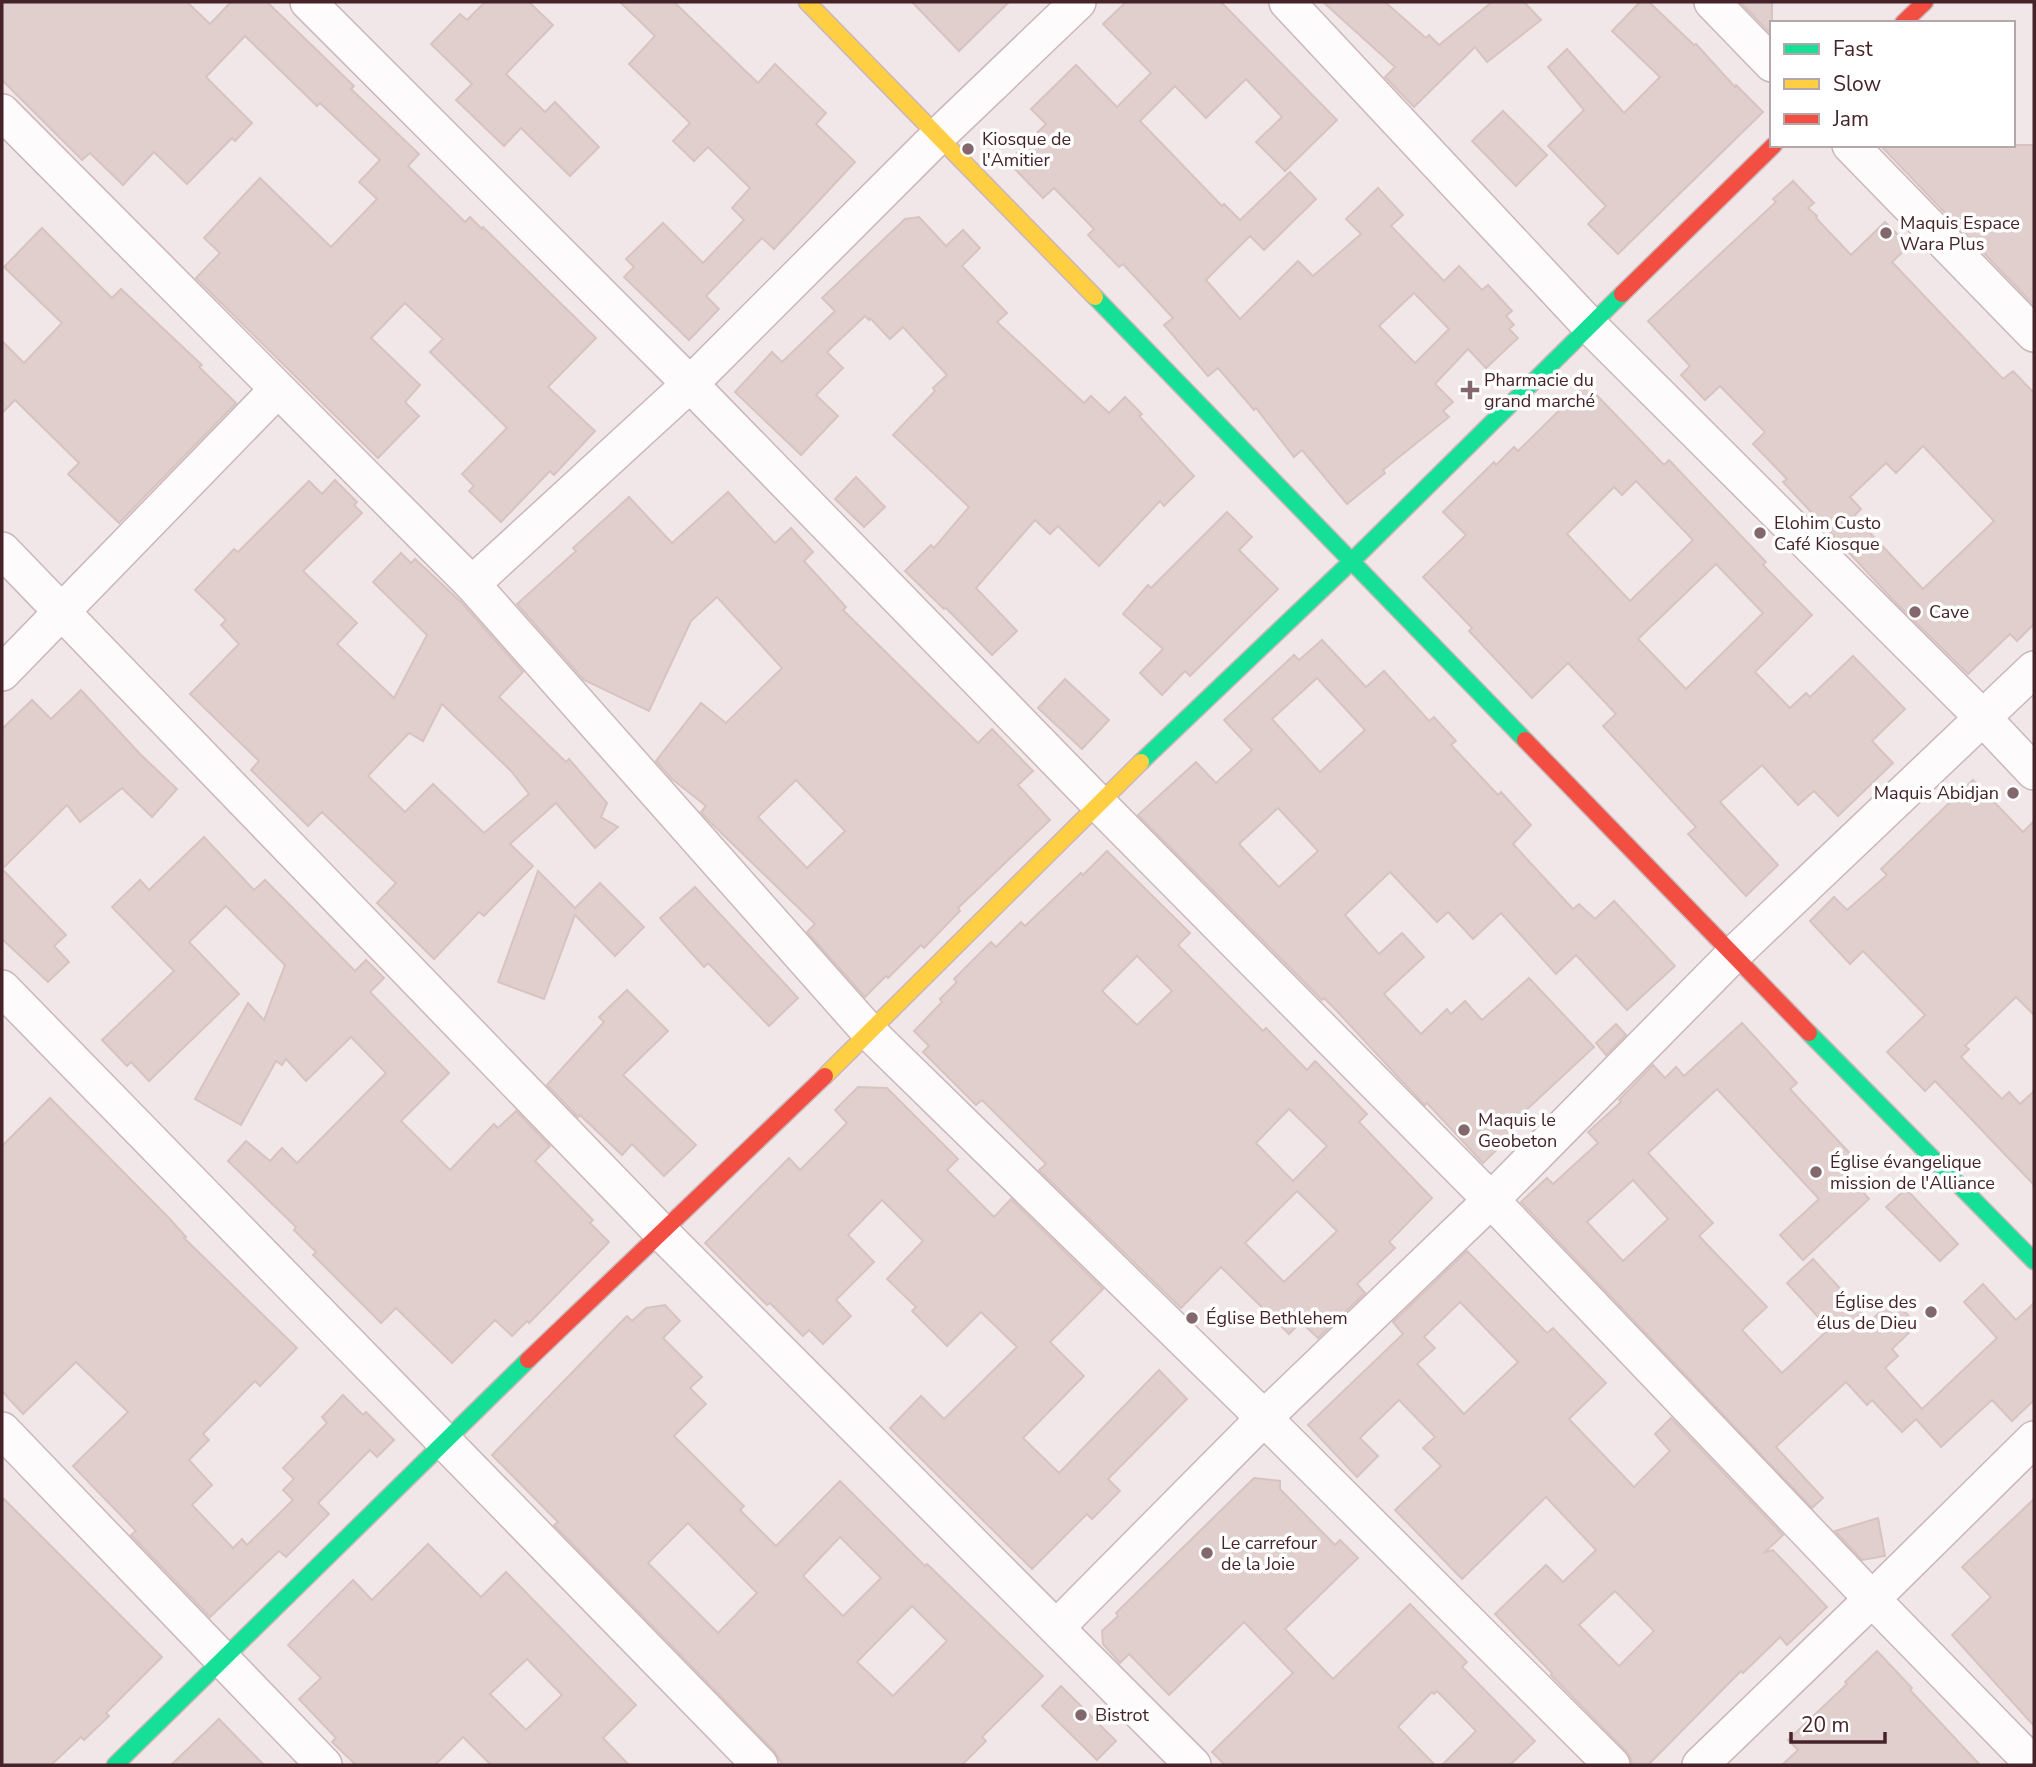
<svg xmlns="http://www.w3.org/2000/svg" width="2036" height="1767" font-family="'Nunito Sans',sans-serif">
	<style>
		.building { fill: #e0cfcd; stroke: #d7c3c0; stroke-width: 2; fill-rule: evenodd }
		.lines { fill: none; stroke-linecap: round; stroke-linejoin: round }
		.street-casing { stroke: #cbb7b9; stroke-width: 38 }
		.fast-casing { stroke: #cbb7b9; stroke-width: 19 }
		.slow-casing { stroke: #cbb7b9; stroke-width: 19 }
		.jam-casing { stroke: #cbb7b9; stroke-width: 19 }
		.street { stroke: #fdfbfc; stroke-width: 35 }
		.fast { stroke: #16e098; stroke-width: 16 }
		.slow { stroke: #ffcf43; stroke-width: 16 }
		.jam { stroke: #f24e42; stroke-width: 16 }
		.poi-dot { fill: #82686c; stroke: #fff; stroke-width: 2.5 }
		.labels { text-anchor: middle; stroke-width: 7; stroke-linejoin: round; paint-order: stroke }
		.poi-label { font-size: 18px; fill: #452329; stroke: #fff; text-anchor: start }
	</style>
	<rect width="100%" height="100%" fill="#f2e7e8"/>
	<g class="building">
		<path d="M 2,2 L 187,2 L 210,24 L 231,2 L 267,2 L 354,86 L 351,89 L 419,154 L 408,166 L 465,222 L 470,217 L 482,229 L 483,227 L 596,338 L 548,387 L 595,431 L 554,475 L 550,471 L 501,522 L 469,491 L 474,486 L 462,474 L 507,428 L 430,352 L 443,339 L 405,303 L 371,338 L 420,385 L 405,402 L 419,416 L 378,458 L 196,278 L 220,253 L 204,238 L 260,178 L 331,247 L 377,199 L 359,182 L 380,160 L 320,103 L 317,106 L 245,36 L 206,77 L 252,123 L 235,141 L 232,138 L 187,184 L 154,152 L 123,185 L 90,153 L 82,160 L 2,80 Z"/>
		<path d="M 485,2 L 529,2 L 553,25 L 506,74 L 545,112 L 555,102 L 599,147 L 570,176 L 521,128 L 504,146 L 456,100 L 472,84 L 431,44 L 460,14 L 467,20 Z"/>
		<path d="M 620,2 L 674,2 L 758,83 L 775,64 L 826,113 L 816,124 L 855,162 L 774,249 L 762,238 L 706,296 L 719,309 L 689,340 L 624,277 L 634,267 L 626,259 L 663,223 L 703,263 L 744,220 L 732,208 L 750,188 L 708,147 L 694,161 L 673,141 L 690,123 L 629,64 L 655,36 Z"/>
		<path d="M 912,2 L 1009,2 L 959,51 Z"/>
		<path d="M 1126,2 L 1221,2 L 1337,120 L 1285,171 L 1256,142 L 1282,117 L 1246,79 L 1206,118 L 1175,86 L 1140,121 L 1222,206 L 1224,204 L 1240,220 L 1290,172 L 1316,199 L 1264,250 L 1250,236 L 1206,280 L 1240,319 L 1298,261 L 1313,276 L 1361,234 L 1346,219 L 1378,188 L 1403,215 L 1391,226 L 1444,281 L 1459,266 L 1482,290 L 1488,285 L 1512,311 L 1506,316 L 1514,325 L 1509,329 L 1518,338 L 1486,368 L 1468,349 L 1435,384 L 1453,402 L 1443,411 L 1449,417 L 1383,470 L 1385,473 L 1347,504 L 1302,450 L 1294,457 L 1256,408 L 1254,410 L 1218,368 L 1208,376 L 1164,325 L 1173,318 L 1123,264 L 1119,267 L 1088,235 L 1094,229 L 1054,188 L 1043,198 L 1008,162 L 1046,124 L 1031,109 L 1076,65 L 1117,107 L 1151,73 L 1103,24 ZM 1414,293 L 1449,329 L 1415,363 L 1379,326 Z"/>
		<path d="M 1323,2 L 1385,2 L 1426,38 L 1429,35 L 1439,45 L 1492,2 L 1524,2 L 1541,20 L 1487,62 L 1475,47 L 1414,107 L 1385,77 L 1395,67 Z"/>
		<path d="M 1640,2 L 1649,2 L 1694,45 L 1696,44 L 1735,87 L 1736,85 L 1763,112 L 1618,254 L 1588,224 L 1606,206 L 1548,146 L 1584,110 L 1548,67 L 1567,49 L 1624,113 L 1660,77 L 1612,31 Z"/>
		<path d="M 1740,2 L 1772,2 L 1772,35 Z"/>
		<path d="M 1503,111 L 1547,155 L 1516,186 L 1472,141 Z"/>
		<path d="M 1880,145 L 2034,145 L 2034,305 L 1948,216 Z"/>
		<path d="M 1793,181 L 1814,203 L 1808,208 L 1817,216 L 1816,218 L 1851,255 L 1885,222 L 1909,246 L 1892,262 L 2003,379 L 2013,371 L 2034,393 L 2034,624 L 2017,641 L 2010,634 L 1968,674 L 1895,602 L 1783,482 L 1787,479 L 1753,444 L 1765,432 L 1720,386 L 1705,400 L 1681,375 L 1690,366 L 1648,321 L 1776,202 L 1773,199 ZM 1923,446 L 1994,521 L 1923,589 L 1854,516 L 1861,509 L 1850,497 L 1886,463 L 1896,473 Z"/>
		<path d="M 919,217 L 946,246 L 963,230 L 980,248 L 962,266 L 1007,313 L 997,322 L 1084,403 L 1091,396 L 1109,413 L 1125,397 L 1142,414 L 1139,416 L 1194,476 L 1164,506 L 1160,501 L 1099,566 L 1058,526 L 1050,534 L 1035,520 L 976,588 L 1017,631 L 992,655 L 946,608 L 944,609 L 905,571 L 931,545 L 934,548 L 969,507 L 893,435 L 935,391 L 933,388 L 947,375 L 903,327 L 890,339 L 870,318 L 869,320 L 865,316 L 827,352 L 843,368 L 816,395 L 838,416 L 801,455 L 735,392 L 772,352 L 782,362 L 835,311 L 822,298 L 905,219 Z"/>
		<path d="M 42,228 L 112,298 L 121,289 L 202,365 L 199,367 L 236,403 L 119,523 L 68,474 L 79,463 L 15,400 L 2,413 L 2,341 L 24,363 L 62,323 L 4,267 Z"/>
		<path d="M 1586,384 L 1664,465 L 1669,460 L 1766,562 L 1763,565 L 1812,615 L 1755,672 L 1790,708 L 1806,693 L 1810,697 L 1853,656 L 1905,709 L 1872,741 L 1893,763 L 1838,816 L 1814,791 L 1798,805 L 1762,765 L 1720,802 L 1778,865 L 1746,896 L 1688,834 L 1696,827 L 1603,726 L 1616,714 L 1568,663 L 1532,698 L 1469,631 L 1472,628 L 1423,577 L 1466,535 L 1443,512 L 1494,462 L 1496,465 L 1514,447 L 1518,451 ZM 1636,481 L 1693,540 L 1630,601 L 1567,534 L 1614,487 L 1622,495 ZM 1716,564 L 1763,613 L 1686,689 L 1638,639 Z"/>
		<path d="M 856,477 L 885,507 L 864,527 L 835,499 Z"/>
		<path d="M 335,480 L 357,502 L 354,505 L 362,513 L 303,571 L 357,623 L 337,644 L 394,698 L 427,635 L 373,582 L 401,553 L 411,563 L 415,559 L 462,603 L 523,672 L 499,697 L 566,762 L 569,759 L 607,803 L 601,817 L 618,827 L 595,848 L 556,803 L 510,844 L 533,866 L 484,916 L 479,912 L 434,959 L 377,903 L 396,883 L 322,812 L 308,826 L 251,770 L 259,761 L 190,694 L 239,644 L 221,625 L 226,620 L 195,590 L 234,549 L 238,552 L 309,481 L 322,494 ZM 442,704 L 511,771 L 529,794 L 484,833 L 433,784 L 405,812 L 368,776 L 409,733 L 423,741 Z"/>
		<path d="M 728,492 L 775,543 L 791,528 L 813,552 L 804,561 L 846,607 L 843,610 L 978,743 L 992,729 L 1033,771 L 1018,785 L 1050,820 L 958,908 L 960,911 L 924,948 L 921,945 L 888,978 L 886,976 L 865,997 L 807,932 L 815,924 L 707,819 L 701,812 L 706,806 L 672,779 L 656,761 L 701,703 L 726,723 L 782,668 L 717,597 L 691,621 L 649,711 L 584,680 L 517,604 L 576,551 L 573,548 L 629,497 L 672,543 ZM 796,780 L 845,831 L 807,868 L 758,817 Z"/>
		<path d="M 1227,512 L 1252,537 L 1239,550 L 1278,589 L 1190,676 L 1185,671 L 1162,695 L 1140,673 L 1163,649 L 1123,614 L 1148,585 L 1151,588 Z"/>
		<path d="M 1322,640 L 1366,687 L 1384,671 L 1429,721 L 1434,717 L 1456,741 L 1451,745 L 1498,795 L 1501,792 L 1531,825 L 1513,844 L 1573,909 L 1579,904 L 1595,919 L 1614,901 L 1675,966 L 1627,1010 L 1576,955 L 1556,974 L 1501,913 L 1473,939 L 1448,912 L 1437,922 L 1390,872 L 1345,915 L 1379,954 L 1402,933 L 1424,957 L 1384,994 L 1421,1034 L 1447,1009 L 1451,1014 L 1465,1001 L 1482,1020 L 1529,978 L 1594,1047 L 1506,1129 L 1512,1135 L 1483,1163 L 1427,1103 L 1425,1105 L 1399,1078 L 1335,1009 L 1324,998 L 1322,1000 L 1138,815 L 1196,762 L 1216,783 L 1252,750 L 1224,720 L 1294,655 L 1299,660 ZM 1317,678 L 1365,730 L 1320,772 L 1272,719 ZM 1278,808 L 1318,851 L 1279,887 L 1239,844 Z"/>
		<path d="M 1065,679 L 1109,720 L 1082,749 L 1038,708 Z"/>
		<path d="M 81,690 L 140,754 L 177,789 L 152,817 L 122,788 L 80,822 L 67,805 L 2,869 L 66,935 L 54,946 L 69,962 L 48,982 L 2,939 L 2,729 L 32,700 L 51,719 Z"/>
		<path d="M 1973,780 L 2023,832 L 2034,821 L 2034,1015 L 2016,997 L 1965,1046 L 1969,1049 L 1961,1057 L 2002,1099 L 2009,1092 L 2020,1104 L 2034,1091 L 2034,1185 L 1935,1081 L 1925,1091 L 1887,1052 L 1925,1015 L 1863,951 L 1850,964 L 1810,921 L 1834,897 L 1847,910 L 1887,875 L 1881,869 Z"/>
		<path d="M 204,837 L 254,890 L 265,880 L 355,971 L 366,960 L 384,978 L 370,992 L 449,1073 L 401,1121 L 450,1170 L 494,1124 L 498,1128 L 516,1111 L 550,1146 L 535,1161 L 593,1220 L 590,1223 L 609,1242 L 529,1323 L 527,1321 L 512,1336 L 495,1320 L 452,1363 L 396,1308 L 381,1323 L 313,1255 L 316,1252 L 294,1230 L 296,1227 L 228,1161 L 246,1141 L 270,1161 L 282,1148 L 297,1163 L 386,1073 L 351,1037 L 306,1081 L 286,1059 L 282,1065 L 276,1061 L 241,1125 L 195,1099 L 248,1003 L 264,1020 L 285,965 L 226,906 L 189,942 L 239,994 L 149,1081 L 131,1062 L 127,1066 L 102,1040 L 174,971 L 112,907 L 140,880 L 149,890 Z"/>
		<path d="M 1107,851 L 1190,933 L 1178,945 L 1263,1031 L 1266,1028 L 1307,1070 L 1315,1061 L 1367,1114 L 1359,1122 L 1432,1198 L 1389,1242 L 1395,1248 L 1357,1284 L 1365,1293 L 1318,1338 L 1301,1322 L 1289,1334 L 1221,1267 L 1181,1308 L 1039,1170 L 1046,1164 L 982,1100 L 976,1105 L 923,1052 L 929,1046 L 914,1031 L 942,1002 L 940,999 L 957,982 L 954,979 L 991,942 L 996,947 L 1021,922 L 1025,926 L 1081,873 L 1083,875 ZM 1137,956 L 1172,991 L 1137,1025 L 1102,991 ZM 1289,1109 L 1327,1146 L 1293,1181 L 1256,1143 ZM 1297,1191 L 1337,1231 L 1284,1282 L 1245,1243 Z"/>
		<path d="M 538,871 L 575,908 L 600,883 L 644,927 L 615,956 L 575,915 L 544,999 L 498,982 Z"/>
		<path d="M 695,887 L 798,998 L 769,1026 L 708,963 L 704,967 L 660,918 Z"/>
		<path d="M 627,990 L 668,1031 L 623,1075 L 696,1145 L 664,1176 L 632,1144 L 622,1155 L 580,1115 L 578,1117 L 547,1085 L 604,1022 L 599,1017 Z"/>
		<path d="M 1742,1023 L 1797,1083 L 1790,1089 L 1856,1160 L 1844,1171 L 1869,1199 L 1803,1260 L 1780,1235 L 1819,1199 L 1717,1089 L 1648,1153 L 1713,1223 L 1699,1236 L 1767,1307 L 1742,1330 L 1782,1373 L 1829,1329 L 1787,1283 L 1813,1259 L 1870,1321 L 1894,1300 L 1917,1325 L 1892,1349 L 1898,1356 L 1885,1368 L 1922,1409 L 1997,1338 L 1964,1302 L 1983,1284 L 2016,1320 L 2034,1303 L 2034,1400 L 2012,1421 L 1992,1400 L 1941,1447 L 1916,1419 L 1902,1432 L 1872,1400 L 1867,1405 L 1846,1382 L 1776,1447 L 1823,1498 L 1812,1508 L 1521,1202 L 1547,1178 L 1553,1184 L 1598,1143 L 1588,1132 L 1621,1102 L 1619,1100 L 1653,1065 L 1665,1078 L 1676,1067 L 1684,1076 ZM 1633,1180 L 1668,1219 L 1623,1261 L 1587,1222 Z"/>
		<path d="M 1616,1024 L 1626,1035 L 1606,1055 L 1596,1043 Z"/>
		<path d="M 858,1087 L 887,1088 L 958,1159 L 947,1170 L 994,1217 L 1011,1199 L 1103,1289 L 1050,1342 L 1084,1376 L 1023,1438 L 1059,1473 L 1159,1370 L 1187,1399 L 1108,1479 L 1120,1491 L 1092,1519 L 1087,1514 L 1032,1569 L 890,1428 L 921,1396 L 944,1419 L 1017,1347 L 981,1312 L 947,1346 L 912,1311 L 916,1307 L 887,1279 L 923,1241 L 882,1200 L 848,1235 L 874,1262 L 836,1300 L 851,1316 L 823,1344 L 809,1330 L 803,1336 L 770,1303 L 767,1305 L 705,1243 L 789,1158 L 800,1170 L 847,1123 L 835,1110 Z"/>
		<path d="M 50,1098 L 169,1218 L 186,1237 L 184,1238 L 297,1348 L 260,1386 L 255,1381 L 203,1434 L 209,1440 L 189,1460 L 212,1485 L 192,1505 L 233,1548 L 242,1539 L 247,1545 L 293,1500 L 283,1490 L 294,1479 L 283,1468 L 327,1423 L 322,1417 L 343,1395 L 363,1415 L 366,1412 L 394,1440 L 377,1457 L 370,1450 L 318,1503 L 329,1514 L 286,1557 L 279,1551 L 210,1617 L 131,1535 L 136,1531 L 73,1466 L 128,1412 L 76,1362 L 23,1414 L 2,1391 L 2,1146 Z"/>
		<path d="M 1906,1189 L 1958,1244 L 1940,1261 L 1886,1207 Z"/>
		<path d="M 1467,1251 L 1547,1333 L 1553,1328 L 1606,1383 L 1569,1419 L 1634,1487 L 1670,1451 L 1655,1434 L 1671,1418 L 1783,1535 L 1765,1552 L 1773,1550 L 1827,1607 L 1787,1645 L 1780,1637 L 1743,1673 L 1741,1671 L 1648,1765 L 1632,1765 L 1631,1759 L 1626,1751 L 1551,1675 L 1552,1673 L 1495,1614 L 1546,1565 L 1563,1582 L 1596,1550 L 1546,1497 L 1462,1579 L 1395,1510 L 1441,1466 L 1423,1448 L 1435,1437 L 1399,1400 L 1360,1438 L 1378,1456 L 1357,1477 L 1308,1425 L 1403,1334 L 1393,1322 ZM 1460,1302 L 1518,1362 L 1464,1414 L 1417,1364 L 1435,1348 L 1424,1337 ZM 1615,1591 L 1654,1631 L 1619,1666 L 1579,1625 Z"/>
		<path d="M 665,1305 L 680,1321 L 663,1338 L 702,1377 L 690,1388 L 706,1404 L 674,1436 L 744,1506 L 740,1510 L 776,1546 L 840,1481 L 925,1566 L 927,1564 L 1043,1676 L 982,1737 L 986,1741 L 962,1765 L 783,1765 L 774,1751 L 554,1525 L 558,1522 L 492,1455 L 627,1316 L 632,1321 L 646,1308 ZM 688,1523 L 757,1593 L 718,1633 L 648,1563 ZM 840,1537 L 881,1578 L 843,1616 L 803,1576 ZM 912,1606 L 947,1641 L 893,1696 L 857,1662 Z"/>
		<path d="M 1254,1478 L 1280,1481 L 1280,1489 L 1335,1545 L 1340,1540 L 1358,1558 L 1285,1629 L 1333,1679 L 1410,1604 L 1467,1662 L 1462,1667 L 1535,1741 L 1510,1765 L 1442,1765 L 1476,1731 L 1437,1691 L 1434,1694 L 1432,1692 L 1398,1727 L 1435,1765 L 1225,1765 L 1212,1752 L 1293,1673 L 1244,1622 L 1169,1695 L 1129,1654 L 1120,1663 L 1103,1644 L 1102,1631 L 1118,1616 L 1116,1613 Z"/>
		<path d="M 2,1497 L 162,1657 L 106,1713 L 109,1716 L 84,1740 L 81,1737 L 51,1765 L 2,1765 Z"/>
		<path d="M 2034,1499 L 2034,1726 L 1952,1635 L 1991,1597 L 1962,1567 Z"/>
		<path d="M 1878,1518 L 1885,1556 L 1862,1560 L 1835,1531 Z"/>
		<path d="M 428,1544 L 481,1597 L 506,1572 L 636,1705 L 603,1738 L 629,1765 L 491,1765 L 463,1737 L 435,1765 L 356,1765 L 332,1742 L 336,1738 L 299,1699 L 321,1678 L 288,1645 L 353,1580 L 372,1600 ZM 527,1659 L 562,1695 L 526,1730 L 490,1694 Z"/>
		<path d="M 1877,1651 L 1912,1688 L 1910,1690 L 1980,1765 L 1782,1765 L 1798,1750 L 1788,1740 L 1847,1684 L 1845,1682 Z"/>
		<path d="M 1061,1686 L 1116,1741 L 1097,1760 L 1042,1706 Z"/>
		<path d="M 219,1719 L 264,1765 L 171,1765 Z"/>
	</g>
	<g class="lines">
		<defs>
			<g id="street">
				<path d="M 308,2 L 690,384 L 1098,803 L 1491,1200 L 1872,1599 L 2034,1765"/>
				<path d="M 1287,2 L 1589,325 L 1983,718 L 2034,772"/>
				<path d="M 1712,2 L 1772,64"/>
				<path d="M 2,112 L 472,584 L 870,1033 L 1264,1418 L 1612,1765"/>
				<path d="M 1850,145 L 2034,334"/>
				<path d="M 2,550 L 661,1232 L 1193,1765"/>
				<path d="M 472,584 L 690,384 L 939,135 L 1078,2"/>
				<path d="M 2,673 L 277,390"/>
				<path d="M 2,988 L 760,1765"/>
				<path d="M 2,1430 L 324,1765"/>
				<path d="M 1057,1627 L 1264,1418 L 1491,1200 L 1732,956 L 2034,669"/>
				<path d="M 1700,1765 L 1872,1599 L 2034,1439"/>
			</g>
			<g id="fast">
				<path d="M 1095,297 L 1525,740"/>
				<path d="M 1141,762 L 1353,560 L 1622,294"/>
				<path d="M 1809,1033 L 2034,1261"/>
				<path d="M 115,1765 L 528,1360"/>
			</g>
			<g id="slow">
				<path d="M 807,2 L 1095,297"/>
				<path d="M 825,1076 L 1141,762"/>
			</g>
			<g id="jam">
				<path d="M 1903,23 L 1925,2"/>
				<path d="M 1622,294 L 1774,145"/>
				<path d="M 1525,740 L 1809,1033"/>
				<path d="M 528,1360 L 825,1076"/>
			</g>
		</defs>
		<use href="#street" class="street-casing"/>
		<use href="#fast" class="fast-casing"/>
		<use href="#slow" class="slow-casing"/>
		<use href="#jam" class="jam-casing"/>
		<use href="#street" class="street"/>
		<use href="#fast" class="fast"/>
		<use href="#slow" class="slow"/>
		<use href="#jam" class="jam"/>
	</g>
	<g class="poi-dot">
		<circle cx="968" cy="149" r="7"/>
		<circle cx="1886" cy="233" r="7"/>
		<path d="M1466.5 379.5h7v7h7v7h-7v7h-7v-7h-7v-7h7z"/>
		<circle cx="1760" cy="533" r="7"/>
		<circle cx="1915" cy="612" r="7"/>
		<circle cx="2013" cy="793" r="7"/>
		<circle cx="1464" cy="1130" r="7"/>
		<circle cx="1816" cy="1172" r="7"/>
		<circle cx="1931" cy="1312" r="7"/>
		<circle cx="1192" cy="1318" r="7"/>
		<circle cx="1207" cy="1553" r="7"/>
		<circle cx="1081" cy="1715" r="7"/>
	</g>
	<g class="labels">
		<g class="poi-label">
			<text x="982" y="145">Kiosque de<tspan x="982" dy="21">l'Amitier</tspan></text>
			<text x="1900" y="229">Maquis Espace<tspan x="1900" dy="21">Wara Plus</tspan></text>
			<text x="1484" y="386">Pharmacie du<tspan x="1484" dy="21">grand marché</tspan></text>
			<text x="1774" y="529">Elohim Custo<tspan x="1774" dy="21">Café Kiosque</tspan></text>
			<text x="1929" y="618">Cave</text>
			<text x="1999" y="799" text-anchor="end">Maquis Abidjan</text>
			<text x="1478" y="1126">Maquis le<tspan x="1478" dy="21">Geobeton</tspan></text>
			<text x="1830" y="1168">Église évangelique<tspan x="1830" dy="21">mission de l'Alliance</tspan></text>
			<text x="1917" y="1308" text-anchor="end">Église des<tspan x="1917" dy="21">élus de Dieu</tspan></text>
			<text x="1206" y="1324">Église Bethlehem</text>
			<text x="1221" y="1549">Le carrefour<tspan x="1221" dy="21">de la Joie</tspan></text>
			<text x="1095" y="1721">Bistrot</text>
		</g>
	</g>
	<rect width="2036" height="1767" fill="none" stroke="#452329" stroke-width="7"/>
	<rect x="1770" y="21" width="245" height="126" fill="#ffffff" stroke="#b5a7a9" stroke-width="2"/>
	<rect x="1784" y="44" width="35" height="10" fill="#16e098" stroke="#b5a7a9" stroke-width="2"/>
	<text x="1833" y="56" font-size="21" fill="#452329">Fast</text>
	<rect x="1784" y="79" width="35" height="10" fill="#ffcf43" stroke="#b5a7a9" stroke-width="2"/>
	<text x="1833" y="91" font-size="21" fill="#452329">Slow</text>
	<rect x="1784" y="114" width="35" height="10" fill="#f24e42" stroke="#b5a7a9" stroke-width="2"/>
	<text x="1833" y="126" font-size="21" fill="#452329">Jam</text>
	<path d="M1791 1732v10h94v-10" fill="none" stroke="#452329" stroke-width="3.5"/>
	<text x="1801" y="1732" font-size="21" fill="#452329" stroke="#ffffff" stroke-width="5" paint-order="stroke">20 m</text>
</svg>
